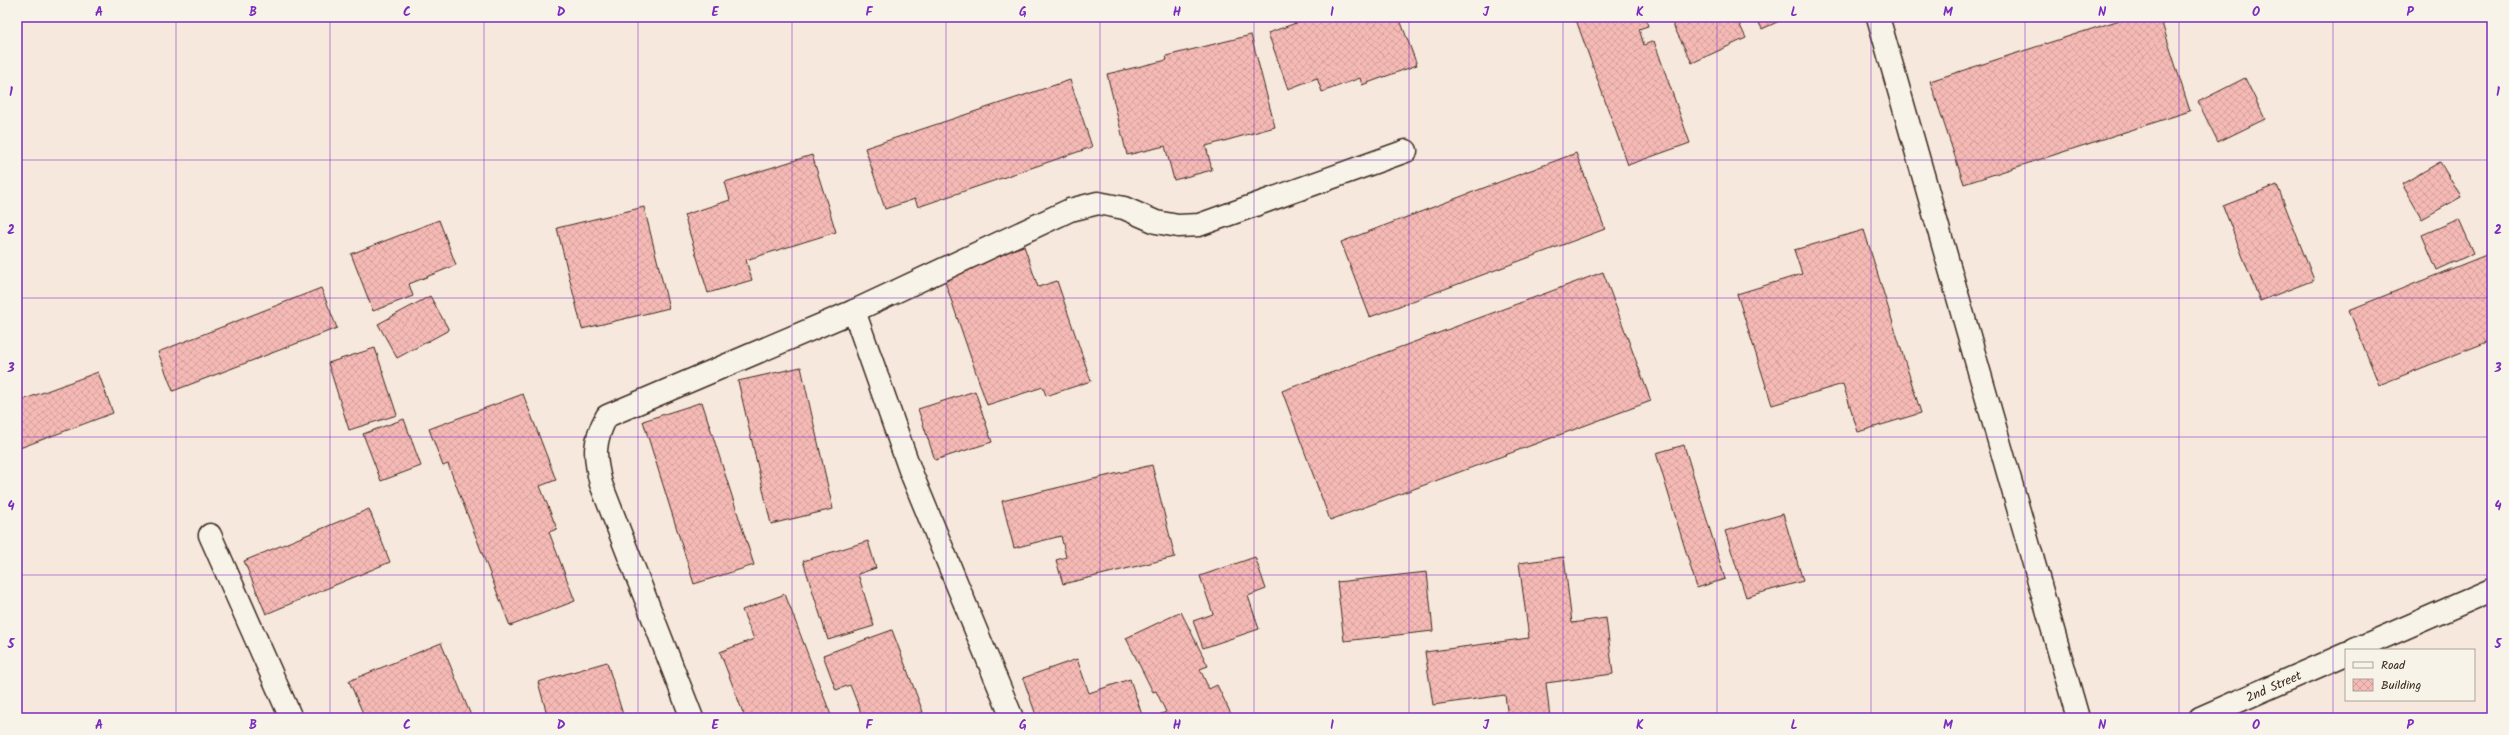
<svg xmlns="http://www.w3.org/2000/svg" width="2509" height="735" font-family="Kalam,sans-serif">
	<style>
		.building { fill: url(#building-cross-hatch); stroke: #3b2a1e }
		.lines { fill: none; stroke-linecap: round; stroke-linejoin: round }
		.street-casing { stroke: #3b2a1e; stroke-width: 25 }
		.street { stroke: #f7f3e8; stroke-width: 22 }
		.grid { fill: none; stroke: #7b2cbf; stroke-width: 1; stroke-opacity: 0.55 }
		.labels { text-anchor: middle; stroke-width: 3; stroke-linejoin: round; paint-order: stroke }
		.street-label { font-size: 13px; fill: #3b2a1e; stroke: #f7f3e8 }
		.neatline { fill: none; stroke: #7b2cbf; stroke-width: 1.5 }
		.grid-label { font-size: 13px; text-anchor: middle; font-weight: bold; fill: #7b2cbf }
	</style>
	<defs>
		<pattern id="building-cross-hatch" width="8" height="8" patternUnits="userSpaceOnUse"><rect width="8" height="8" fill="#f6bab6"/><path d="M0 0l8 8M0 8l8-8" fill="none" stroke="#d4a09c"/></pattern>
	</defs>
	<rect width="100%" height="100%" fill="#f7e8de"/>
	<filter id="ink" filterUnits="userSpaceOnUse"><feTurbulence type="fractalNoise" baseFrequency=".025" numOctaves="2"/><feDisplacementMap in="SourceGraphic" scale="8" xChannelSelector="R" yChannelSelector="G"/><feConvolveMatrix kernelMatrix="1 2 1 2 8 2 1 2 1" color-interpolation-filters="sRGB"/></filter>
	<g filter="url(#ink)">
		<g class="building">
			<path d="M 1313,17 L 1399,17 L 1417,65 L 1362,85 L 1360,78 L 1322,92 L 1317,78 L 1288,89 L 1268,33 Z"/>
			<path d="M 1575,17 L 1645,17 L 1648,26 L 1639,29 L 1644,45 L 1654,41 L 1690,143 L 1628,165 Z"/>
			<path d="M 1669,17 L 1736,17 L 1746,38 L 1692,63 Z"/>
			<path d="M 1756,17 L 1788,17 L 1762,29 Z"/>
			<path d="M 2129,17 L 2160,17 L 2190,111 L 1964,184 L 1930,81 Z"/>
			<path d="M 1251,35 L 1275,127 L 1206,146 L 1212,170 L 1174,180 L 1165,146 L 1127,155 L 1107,74 L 1167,60 L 1166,56 Z"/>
			<path d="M 2245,78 L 2265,119 L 2218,142 L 2198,102 Z"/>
			<path d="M 1070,80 L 1092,147 L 918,207 L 915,199 L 885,209 L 865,148 Z"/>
			<path d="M 1576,153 L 1605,229 L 1370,317 L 1341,242 Z"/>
			<path d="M 812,155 L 836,232 L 746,260 L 752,280 L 708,293 L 684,215 L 730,200 L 725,182 Z"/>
			<path d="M 2440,162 L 2461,197 L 2422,219 L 2402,184 Z"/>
			<path d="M 2277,185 L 2314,280 L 2260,301 L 2223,206 Z"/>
			<path d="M 644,207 L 669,308 L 582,329 L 557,228 Z"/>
			<path d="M 2459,219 L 2474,253 L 2437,270 L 2422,235 Z"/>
			<path d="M 439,220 L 456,265 L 409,284 L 413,296 L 373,311 L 351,254 Z"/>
			<path d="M 1864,230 L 1921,413 L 1858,432 L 1843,384 L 1772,405 L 1737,294 L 1802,274 L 1794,250 Z"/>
			<path d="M 1024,246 L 1038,287 L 1057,281 L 1091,381 L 1046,396 L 1043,387 L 987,405 L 942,273 Z"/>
			<path d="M 2486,255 L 2492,269 L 2492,340 L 2379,385 L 2349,310 Z"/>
			<path d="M 1603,272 L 1651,401 L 1330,520 L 1282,391 Z"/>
			<path d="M 321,288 L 337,328 L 173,391 L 158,352 Z"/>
			<path d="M 430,296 L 449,330 L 397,358 L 378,324 Z"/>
			<path d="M 375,348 L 397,415 L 349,430 L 328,363 Z"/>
			<path d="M 801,367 L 833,509 L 771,524 L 738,381 Z"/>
			<path d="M 98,372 L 113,413 L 17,449 L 17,402 Z"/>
			<path d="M 975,391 L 992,442 L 935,460 L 918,409 Z"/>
			<path d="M 523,394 L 556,480 L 540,486 L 557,529 L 549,532 L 575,601 L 510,626 L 448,464 L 443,466 L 429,429 Z"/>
			<path d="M 702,402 L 754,565 L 694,584 L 643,421 Z"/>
			<path d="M 404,419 L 421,466 L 381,481 L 363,434 Z"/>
			<path d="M 1684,445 L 1725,579 L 1697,588 L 1656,453 Z"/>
			<path d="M 1152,465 L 1175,557 L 1063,584 L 1056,560 L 1066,557 L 1061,536 L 1014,548 L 1002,501 Z"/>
			<path d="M 369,509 L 390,562 L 266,614 L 244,561 Z"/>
			<path d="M 1783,514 L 1803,581 L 1746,597 L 1725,531 Z"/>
			<path d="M 868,541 L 876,568 L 858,574 L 874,626 L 828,640 L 803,561 Z"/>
			<path d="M 1255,557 L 1266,589 L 1248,596 L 1259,629 L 1203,648 L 1193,621 L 1213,614 L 1200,576 Z"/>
			<path d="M 1564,557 L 1572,623 L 1606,618 L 1613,674 L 1546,683 L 1550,718 L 1508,718 L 1505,695 L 1433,705 L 1425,652 L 1529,638 L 1519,563 Z"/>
			<path d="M 1427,572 L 1433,631 L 1344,641 L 1337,582 Z"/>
			<path d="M 785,594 L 832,718 L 745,718 L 720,652 L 754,639 L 742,610 Z"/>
			<path d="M 1181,612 L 1208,666 L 1200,669 L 1209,689 L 1217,685 L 1233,718 L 1161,718 L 1159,715 L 1166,712 L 1156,691 L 1153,692 L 1126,638 Z"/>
			<path d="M 892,630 L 923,712 L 906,718 L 863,718 L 850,685 L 836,690 L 823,655 Z"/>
			<path d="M 441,643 L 472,718 L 365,718 L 349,681 Z"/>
			<path d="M 1077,659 L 1089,693 L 1130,679 L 1143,718 L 1037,718 L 1023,678 Z"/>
			<path d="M 607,662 L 624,718 L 548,718 L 538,682 Z"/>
		</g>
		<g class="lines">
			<defs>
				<g id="street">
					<path d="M 1878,17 L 2078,718"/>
					<path d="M 854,311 L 910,470 L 1012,718"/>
					<path d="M 210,535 L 291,718"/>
					<path d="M 2354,650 L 2492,590"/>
					<path d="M 692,718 L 601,484 C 594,456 593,441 607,416 L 854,311 L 1070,210 L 1098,203 L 1124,208 L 1156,222 L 1178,226 L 1199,225 L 1406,151"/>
					<path id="s1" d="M 2200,718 L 2346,654"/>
				</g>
			</defs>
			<use href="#street" class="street-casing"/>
			<use href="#street" class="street"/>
		</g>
	</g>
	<path class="grid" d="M 176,17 L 176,718M 330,17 L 330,718M 484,17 L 484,718M 638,17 L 638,718M 792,17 L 792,718M 946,17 L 946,718M 1100,17 L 1100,718M 1254,17 L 1254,718M 1409,17 L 1409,718M 1563,17 L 1563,718M 1717,17 L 1717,718M 1871,17 L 1871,718M 2025,17 L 2025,718M 2179,17 L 2179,718M 2333,17 L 2333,718M 17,160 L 2492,160M 17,298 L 2492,298M 17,437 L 2492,437M 17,575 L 2492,575"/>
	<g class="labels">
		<g class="street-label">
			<text dy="5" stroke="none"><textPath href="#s1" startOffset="80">2nd Street</textPath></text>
		</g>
	</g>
	<rect width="2509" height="735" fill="none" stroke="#f7f3e8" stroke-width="44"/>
	<rect x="2345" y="649" width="130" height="52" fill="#f7f3e8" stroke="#aca397"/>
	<rect x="2353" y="662" width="20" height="6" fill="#f7f3e8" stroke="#aca397"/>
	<text x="2381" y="669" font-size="12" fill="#3b2a1e">Road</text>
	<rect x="2353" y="679" width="20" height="12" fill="url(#building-cross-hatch)" stroke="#aca397"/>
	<text x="2381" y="689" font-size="12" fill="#3b2a1e">Building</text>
	<rect x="22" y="22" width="2465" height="691" class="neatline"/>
	<g class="grid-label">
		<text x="99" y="16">A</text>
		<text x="253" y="16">B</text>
		<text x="407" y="16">C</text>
		<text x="561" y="16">D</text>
		<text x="715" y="16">E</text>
		<text x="869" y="16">F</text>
		<text x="1023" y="16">G</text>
		<text x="1177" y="16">H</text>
		<text x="1332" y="16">I</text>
		<text x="1486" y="16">J</text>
		<text x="1640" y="16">K</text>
		<text x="1794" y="16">L</text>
		<text x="1948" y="16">M</text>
		<text x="2102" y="16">N</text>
		<text x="2256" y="16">O</text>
		<text x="2410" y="16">P</text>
		<text x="11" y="96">1</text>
		<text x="2498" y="96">1</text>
		<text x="11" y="234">2</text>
		<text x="2498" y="234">2</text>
		<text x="11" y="372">3</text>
		<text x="2498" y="372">3</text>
		<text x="11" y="510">4</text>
		<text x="2498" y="510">4</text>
		<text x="11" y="648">5</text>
		<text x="2498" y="648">5</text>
		<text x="99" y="729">A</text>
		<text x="253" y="729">B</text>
		<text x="407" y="729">C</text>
		<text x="561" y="729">D</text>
		<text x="715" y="729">E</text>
		<text x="869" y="729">F</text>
		<text x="1023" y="729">G</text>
		<text x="1177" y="729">H</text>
		<text x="1332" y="729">I</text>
		<text x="1486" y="729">J</text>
		<text x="1640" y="729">K</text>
		<text x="1794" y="729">L</text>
		<text x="1948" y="729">M</text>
		<text x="2102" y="729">N</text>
		<text x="2256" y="729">O</text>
		<text x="2410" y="729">P</text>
	</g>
</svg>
